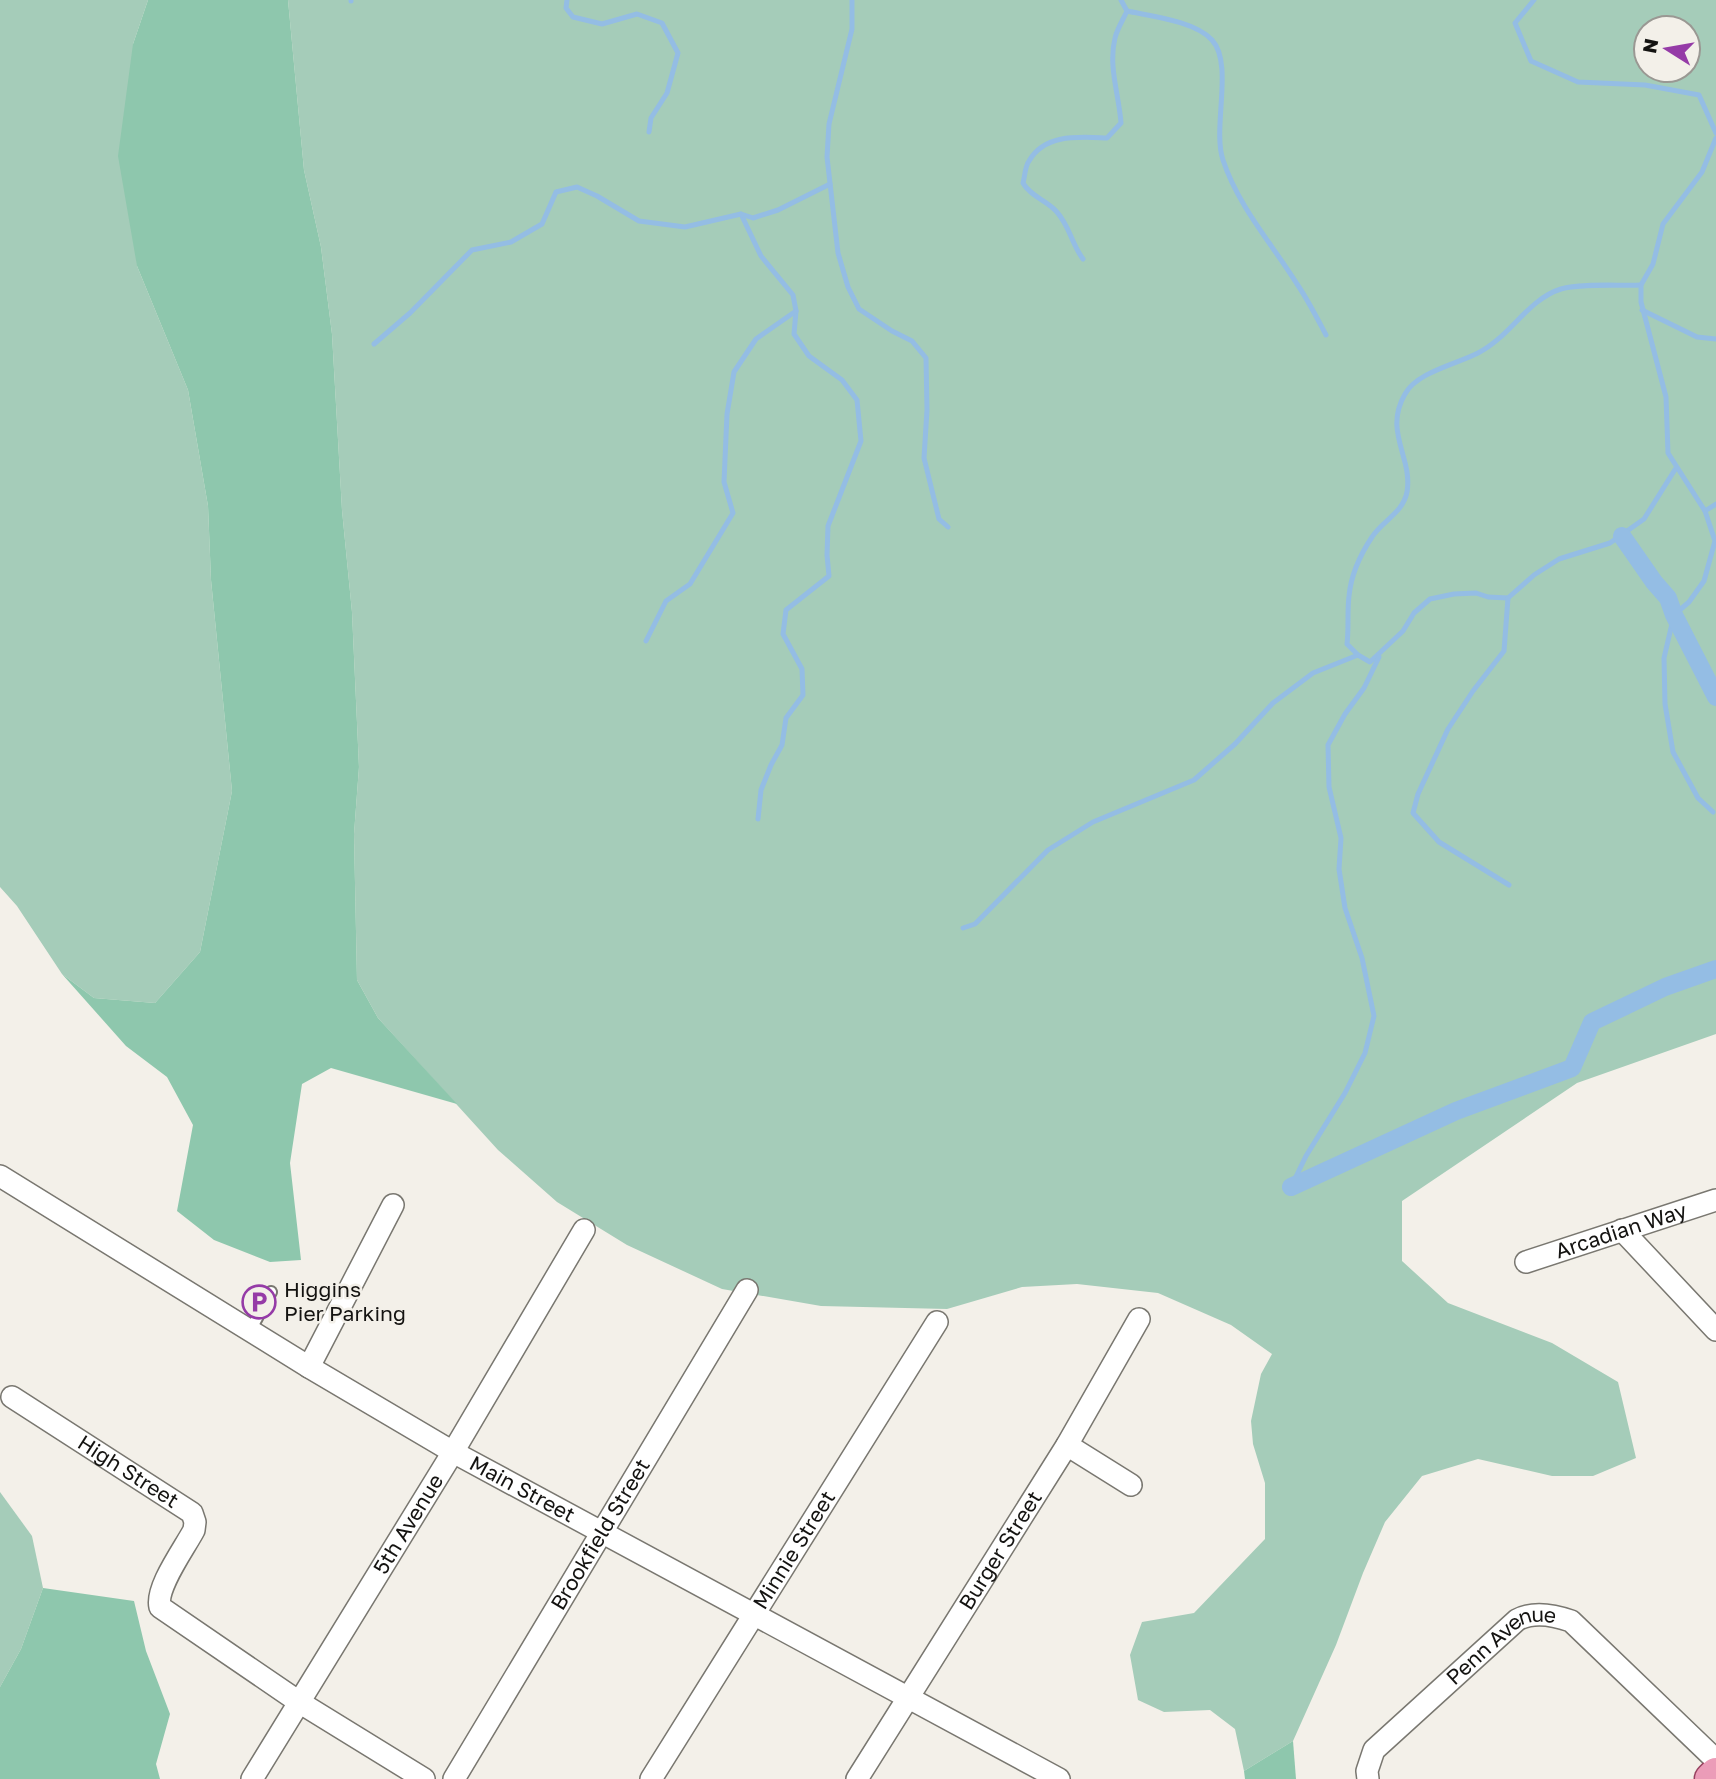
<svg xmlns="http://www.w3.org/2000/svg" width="1716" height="1779" font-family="'Golos Text',sans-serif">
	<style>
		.green { fill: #a5ccb9; fill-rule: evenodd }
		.forest { fill: #8ec7ad }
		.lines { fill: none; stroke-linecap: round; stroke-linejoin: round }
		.stream { stroke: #94bde4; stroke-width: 5 }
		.canal { stroke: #94bde4; stroke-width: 18 }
		.service-casing { stroke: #797770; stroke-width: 14 }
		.minor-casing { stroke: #797770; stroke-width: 24 }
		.primary-casing { stroke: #97415f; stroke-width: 35 }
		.service { stroke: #fff; stroke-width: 10 }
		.minor { stroke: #fff; stroke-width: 21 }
		.primary { stroke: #eb9cb8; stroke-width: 32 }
		.labels { text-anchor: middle; stroke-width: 5; stroke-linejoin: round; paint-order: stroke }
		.street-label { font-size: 21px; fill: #141311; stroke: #f3f0e9 }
		.poi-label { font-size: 21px; fill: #141311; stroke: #f3f0e9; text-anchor: start }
	</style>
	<rect width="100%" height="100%" fill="#f3f0e9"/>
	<g class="green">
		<path d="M 0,0 L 148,0 L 133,44 L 137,266 L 188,390 L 208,506 L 211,580 L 232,791 L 200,952 L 155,1003 L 94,998 L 62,974 L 17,906 L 0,887 Z"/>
		<path d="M 288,0 L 1716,0 L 1716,1034 L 1577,1083 L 1402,1201 L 1402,1261 L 1448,1303 L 1552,1343 L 1618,1382 L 1636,1458 L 1593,1476 L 1552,1476 L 1478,1459 L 1422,1476 L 1385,1522 L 1363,1573 L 1336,1645 L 1293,1741 L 1244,1771 L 1235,1729 L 1210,1710 L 1164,1712 L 1138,1700 L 1130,1655 L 1142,1622 L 1194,1613 L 1265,1539 L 1265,1483 L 1253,1444 L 1251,1421 L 1261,1374 L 1272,1354 L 1231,1325 L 1158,1293 L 1077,1284 L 1022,1287 L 947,1309 L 821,1306 L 722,1289 L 627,1245 L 557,1202 L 498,1150 L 378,1018 L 357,980 L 354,834 L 359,767 L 352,612 L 342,510 L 332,334 L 321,247 L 304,170 ZM 1646,28 L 1688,28 L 1688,70 L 1646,70 Z"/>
		<path d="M 0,1492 L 32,1536 L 43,1588 L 21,1649 L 0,1687 Z"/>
	</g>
	<g class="forest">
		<path d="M 148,0 L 288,0 L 304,170 L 321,247 L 332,334 L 342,510 L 352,612 L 359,767 L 354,834 L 357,980 L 378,1018 L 457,1104 L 331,1068 L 302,1084 L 290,1163 L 301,1260 L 270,1262 L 214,1240 L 177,1211 L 193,1125 L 167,1077 L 126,1046 L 62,974 L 94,998 L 155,1003 L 200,952 L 232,791 L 211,580 L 208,506 L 188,390 L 137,266 L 118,156 L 133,44 Z"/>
		<path d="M 43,1588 L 134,1601 L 146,1651 L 170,1714 L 156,1764 L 160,1779 L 0,1779 L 0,1687 L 21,1649 Z"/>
		<path d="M 1293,1741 L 1296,1779 L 1245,1779 L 1244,1771 Z"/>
	</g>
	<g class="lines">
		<g class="stream">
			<path d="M 351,0 L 351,1"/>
			<path d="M 567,0 L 566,8 L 573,17 L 602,24 L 637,14 L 662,23 L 678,53 L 667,93 L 651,118 L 649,132"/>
			<path d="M 852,0 L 852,29 L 829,124 L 827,157 L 838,253 L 848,287 L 859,309 L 892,331 L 912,341 L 926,358 L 927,410 L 924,458 L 939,519 L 948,527"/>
			<path d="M 1534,0 L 1515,23 L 1531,61 L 1578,82 L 1645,85 L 1699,95 L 1716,133"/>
			<path d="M 1127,11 C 1150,16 1195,21 1212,40 C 1234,64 1212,128 1223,160 C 1238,206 1272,244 1297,284 C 1308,300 1317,318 1326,335"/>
			<path d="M 741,214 L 761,256 L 793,295 L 796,311 L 794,334 L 809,356 L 842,380 L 857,400 L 861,441 L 828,526 L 827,555 L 829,576 L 786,610 L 783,634 L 802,669 L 803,695 L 786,718 L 782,745 L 771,765 L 761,790 L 758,819"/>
			<path d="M 1083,259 C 1071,243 1070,226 1056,211 C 1046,200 1030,196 1023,183 C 1025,176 1025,166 1029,161 C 1045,133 1080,137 1107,138 L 1121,123 C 1119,95 1108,66 1115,38 C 1117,29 1123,20 1127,11 L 1121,0"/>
			<path d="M 1641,285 C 1620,286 1581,283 1561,289 C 1528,299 1510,337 1478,353 C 1457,364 1417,372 1405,394 C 1383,432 1413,457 1407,492 C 1403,513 1382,521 1372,537 C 1360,555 1351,575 1349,596 C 1347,612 1349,628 1347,644 L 1358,655 L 1370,662 L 1403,631 L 1414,613 L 1430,599 L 1454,594 L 1476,593 L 1488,597 L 1508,598 L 1534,575 L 1559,559 L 1610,543 L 1644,519 L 1676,468"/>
			<path d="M 1642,310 L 1697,337 L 1716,339"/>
			<path d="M 374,344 L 410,313 L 472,250 L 511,242 L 542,224 L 556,192 L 577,187 L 597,196 L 639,221 L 685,227 L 741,214 L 753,218 L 778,210 L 830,184"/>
			<path d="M 1705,511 L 1716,504"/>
			<path d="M 1508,598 L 1504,651 L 1473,691 L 1448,729 L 1418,794 L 1413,813 L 1439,842 L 1509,885"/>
			<path d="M 646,641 L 666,601 L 690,584 L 733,513 L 724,482 L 727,414 L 734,372 L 756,339 L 796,311"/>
			<path d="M 1713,812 L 1698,798 L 1673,752 L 1665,704 L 1664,658 L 1674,615 L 1689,602 L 1704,581 L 1715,541 L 1705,511 L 1668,453 L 1666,397 L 1641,302 L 1641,285 L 1653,264 L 1663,224 L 1702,172 L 1716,138"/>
			<path d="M 963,928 L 975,924 L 1048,850 L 1093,822 L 1194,780 L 1235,744 L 1273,703 L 1313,673 L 1358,655"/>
			<path d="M 1291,1187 L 1306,1156 L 1345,1093 L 1365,1053 L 1374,1016 L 1362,958 L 1345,908 L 1339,869 L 1341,838 L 1329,787 L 1328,745 L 1345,714 L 1364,688 L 1379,657"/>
		</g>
		<g class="canal">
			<path d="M 1622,536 L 1654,582 L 1668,598 L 1674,615 L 1716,697"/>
			<path d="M 1291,1187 L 1456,1111 L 1572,1068 L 1592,1022 L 1665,987 L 1716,969"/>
		</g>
		<defs>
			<path id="service" d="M 250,1331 L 271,1292"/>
			<g id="minor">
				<path id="s1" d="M 0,1176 L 309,1367 L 453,1452 L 1059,1779"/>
				<path d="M 1622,1230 L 1716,1330"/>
				<path id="s2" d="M 1526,1262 L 1716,1200"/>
				<path d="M 309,1367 L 393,1205"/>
				<path id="s3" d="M 12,1397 L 192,1513 L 195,1522 L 194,1530 C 184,1549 155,1588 160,1607 L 299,1702 L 424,1779"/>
				<path d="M 1067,1445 L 1131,1485"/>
				<path id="s4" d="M 252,1779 L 453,1452 L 584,1230"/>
				<path id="s5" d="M 454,1779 L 747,1290"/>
				<path id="s6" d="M 651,1779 L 937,1322"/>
				<path id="s7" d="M 857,1779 L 1067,1445 L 1139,1319"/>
				<path id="s8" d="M 1368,1779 L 1367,1771 L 1374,1750 L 1517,1620 C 1533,1611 1554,1615 1571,1621 L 1716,1760"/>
			</g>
			<path id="primary" d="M 1711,1779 L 1716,1774"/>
		</defs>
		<use href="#service" class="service-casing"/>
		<use href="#minor" class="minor-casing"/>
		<use href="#primary" class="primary-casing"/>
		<use href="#service" class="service"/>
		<use href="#minor" class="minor"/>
		<use href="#primary" class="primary"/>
	</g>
	<defs>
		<symbol id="parking-ring" viewBox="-11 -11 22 22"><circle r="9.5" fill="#f3f0e9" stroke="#953ba7" stroke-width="1.5"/><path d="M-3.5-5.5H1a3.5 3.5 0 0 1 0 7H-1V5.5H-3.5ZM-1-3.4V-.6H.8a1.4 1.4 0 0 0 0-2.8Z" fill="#953ba7"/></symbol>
	</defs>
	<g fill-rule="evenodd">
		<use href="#parking-ring" x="240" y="1283" width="38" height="38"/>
	</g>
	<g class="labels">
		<g class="street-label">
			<text dy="7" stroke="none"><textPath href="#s2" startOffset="100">Arcadian Way</textPath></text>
			<text dy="7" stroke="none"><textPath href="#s3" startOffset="138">High Street</textPath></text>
			<text dy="7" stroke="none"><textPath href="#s1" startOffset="609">Main Street</textPath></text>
			<text dy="7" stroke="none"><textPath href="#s4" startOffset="299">5th Avenue</textPath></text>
			<text dy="7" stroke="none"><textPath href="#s5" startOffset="285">Brookfield Street</textPath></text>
			<text dy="7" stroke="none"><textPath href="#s7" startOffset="270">Burger Street</textPath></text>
			<text dy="7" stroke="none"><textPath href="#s6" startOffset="270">Minnie Street</textPath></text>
			<text dy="7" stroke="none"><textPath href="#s8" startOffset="198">Penn Avenue</textPath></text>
		</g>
		<g class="poi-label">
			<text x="284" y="1297">Higgins<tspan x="284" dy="24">Pier Parking</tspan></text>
		</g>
	</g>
	<g transform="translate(1667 49) rotate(281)"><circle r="33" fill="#f3f0e9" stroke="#9a9893" stroke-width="2"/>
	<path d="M0-5L12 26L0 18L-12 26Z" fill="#953ba7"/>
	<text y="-10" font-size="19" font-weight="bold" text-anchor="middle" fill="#141311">N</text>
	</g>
</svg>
